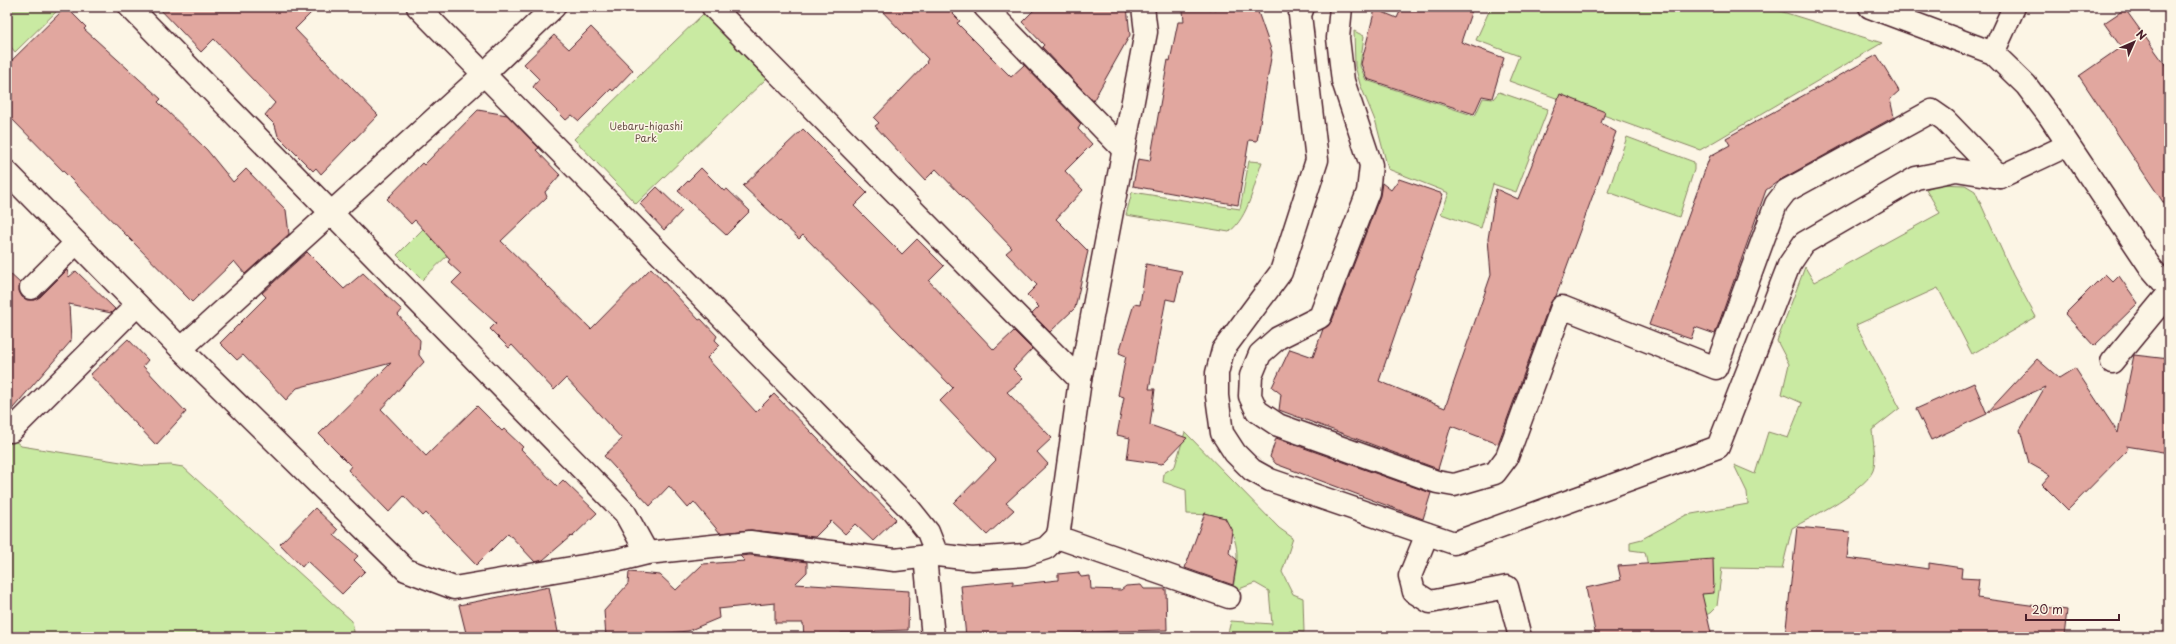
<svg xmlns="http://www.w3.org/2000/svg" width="2176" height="644" font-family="'Playpen Sans',sans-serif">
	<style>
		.green { fill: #c9eaa2; stroke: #8a8466 }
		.building { fill: #e1a79f; stroke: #4a1f2b }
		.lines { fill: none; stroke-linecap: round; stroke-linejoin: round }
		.minor-casing { stroke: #4a1f2b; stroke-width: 25 }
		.minor { stroke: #fcf5e5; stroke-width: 22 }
		.labels { text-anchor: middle; stroke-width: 3; stroke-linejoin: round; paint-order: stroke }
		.park-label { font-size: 10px; fill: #6a5249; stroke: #fcf5e5 }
	</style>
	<rect width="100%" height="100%" fill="#fcf5e5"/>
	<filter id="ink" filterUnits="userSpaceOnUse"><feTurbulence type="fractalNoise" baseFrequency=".025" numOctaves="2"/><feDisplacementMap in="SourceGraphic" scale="8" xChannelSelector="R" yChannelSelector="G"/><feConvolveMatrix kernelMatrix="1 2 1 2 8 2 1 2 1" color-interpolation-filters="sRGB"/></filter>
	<g filter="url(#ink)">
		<g class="green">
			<path d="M 7,7 L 61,7 L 15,52 L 7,42 Z"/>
			<path d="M 1491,7 L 1767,7 L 1882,43 L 1700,150 L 1509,81 L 1519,56 L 1476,40 Z"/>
			<path d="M 703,14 L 767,78 L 636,204 L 574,139 Z"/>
			<path d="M 1354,31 L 1364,36 L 1360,66 L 1366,80 L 1475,116 L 1483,98 L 1493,99 L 1499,92 L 1548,109 L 1516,192 L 1493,184 L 1481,228 L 1441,214 L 1449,193 L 1388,169 L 1376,123 L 1360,84 L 1355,66 Z"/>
			<path d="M 1627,137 L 1694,162 L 1694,170 L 1679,217 L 1608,192 Z"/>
			<path d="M 1249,161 L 1262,162 C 1254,184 1249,217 1229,232 L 1126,215 L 1132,192 L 1240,209 Z"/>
			<path d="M 1940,184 L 1965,185 L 1975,191 L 2013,275 L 2036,317 L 1972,354 L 1938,288 L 1856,325 L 1900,408 L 1872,430 C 1873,442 1876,455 1874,467 C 1871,488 1810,518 1792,528 L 1782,569 L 1722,568 L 1717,606 L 1710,613 L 1663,636 L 1645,552 L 1630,550 L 1630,542 L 1642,539 L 1686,515 L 1748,504 L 1747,492 L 1734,465 L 1755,474 L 1768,432 L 1788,438 L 1802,403 L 1782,394 L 1789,364 L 1777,341 L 1805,267 L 1814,282 L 1940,213 L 1926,189 Z"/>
			<path d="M 456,196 L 481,223 L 422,280 L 397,255 Z"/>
			<path d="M 1185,432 L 1279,528 L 1293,538 L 1282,572 L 1293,594 L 1303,598 L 1304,632 L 1289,631 L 1288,637 L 1227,637 L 1231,621 L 1272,624 L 1269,591 L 1255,583 L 1239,589 L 1233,588 C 1238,556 1241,548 1225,518 L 1212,515 L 1187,514 L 1186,490 L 1163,482 L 1164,473 L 1175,466 Z"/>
			<path d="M 7,434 L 21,446 L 146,466 L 171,465 L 183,467 L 352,621 L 355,637 L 7,637 Z"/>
		</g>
		<g class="building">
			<path d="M 66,7 L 86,27 L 84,29 L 161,99 L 158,102 L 207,150 L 233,182 L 246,169 L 286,210 L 289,234 L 245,274 L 234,261 L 192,302 L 7,114 L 7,65 Z"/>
			<path d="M 158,7 L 317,7 L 295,29 L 378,115 L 321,174 L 316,168 L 313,171 L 278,136 L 275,125 L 265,115 L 275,103 L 214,39 L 201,52 Z"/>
			<path d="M 878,7 L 946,7 L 960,21 L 957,23 L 1011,77 L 1024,65 L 1081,124 L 1078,129 L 1092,144 L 1065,171 L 1083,190 L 1056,219 L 1088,251 L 1075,308 L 1050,332 L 1032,314 L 1039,307 L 1027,295 L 1037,285 L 1006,253 L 1012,248 L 936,169 L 925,180 L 875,126 L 879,123 L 874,118 L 927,63 L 926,62 L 928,59 Z"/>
			<path d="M 1037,7 L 1127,7 L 1130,35 L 1093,101 L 1042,47 L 1044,45 L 1022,22 Z"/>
			<path d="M 1402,7 L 1473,7 L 1461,42 L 1504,58 L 1492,98 L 1482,96 L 1474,114 L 1367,79 L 1361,64 L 1375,9 L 1397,18 Z"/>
			<path d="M 1257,9 L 1272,52 L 1257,141 L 1249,140 L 1238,205 L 1133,186 L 1138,159 L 1150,161 L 1168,60 L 1170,61 L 1178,22 L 1184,22 L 1183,10 Z"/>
			<path d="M 2125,9 L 2169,70 L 2169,211 L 2079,76 L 2121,47 L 2104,23 Z"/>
			<path d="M 591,27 L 633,70 L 613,91 L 611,89 L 579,121 L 572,115 L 566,120 L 533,87 L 539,79 L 524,64 L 554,35 L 569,49 Z"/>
			<path d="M 1877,55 L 1899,91 L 1890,99 L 1894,117 L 1780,180 L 1766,190 L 1715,334 L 1695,327 L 1691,339 L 1649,325 L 1710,156 L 1730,145 L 1726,138 Z"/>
			<path d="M 1560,94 L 1605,112 L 1601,123 L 1616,132 L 1556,296 L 1550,303 L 1498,444 L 1451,426 L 1438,469 L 1279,410 L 1281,394 L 1272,387 L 1290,349 L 1313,357 L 1323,329 L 1332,321 L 1380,196 L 1382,183 L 1391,190 L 1399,179 L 1443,194 L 1379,381 L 1445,408 L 1491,275 L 1488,239 L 1496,189 L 1518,199 Z"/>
			<path d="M 478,110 L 507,115 L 539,148 L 536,150 L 560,175 L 545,192 L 547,197 L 501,241 L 591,329 L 651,268 L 699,320 L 701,319 L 717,336 L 715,340 L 720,345 L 707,358 L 756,412 L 774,394 L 896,519 L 873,541 L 855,524 L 845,534 L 831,521 L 815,537 L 751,530 L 720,533 L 694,502 L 688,508 L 669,486 L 650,506 L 604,456 L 622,439 L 566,378 L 554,390 L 512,345 L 509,348 L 490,329 L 496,323 L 452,283 L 461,274 L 448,262 L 450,259 L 415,220 L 411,224 L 387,199 L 422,163 L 424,165 Z"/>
			<path d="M 803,129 L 867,193 L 854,206 L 902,254 L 917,239 L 944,266 L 929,281 L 994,350 L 1014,331 L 1032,349 L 1013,369 L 1023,379 L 1007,392 L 1052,438 L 1037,452 L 1048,464 L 1006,503 L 1014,510 L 987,535 L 954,503 L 996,460 L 940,401 L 953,388 L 803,235 L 799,239 L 743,186 Z"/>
			<path d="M 701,168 L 724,191 L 727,189 L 750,211 L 726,235 L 678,191 Z"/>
			<path d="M 657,187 L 682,211 L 664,230 L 640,204 Z"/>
			<path d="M 307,252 L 344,289 L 363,273 L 402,310 L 398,315 L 420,340 L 419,355 L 424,362 L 381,409 L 426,456 L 477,406 L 502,431 L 504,429 L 523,447 L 521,449 L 557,486 L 563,480 L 597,513 L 572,537 L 571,536 L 543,560 L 535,562 L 508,533 L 476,565 L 426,513 L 423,516 L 404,496 L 389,512 L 348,470 L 351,466 L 319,434 L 391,363 L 297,388 L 286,400 L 243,355 L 237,360 L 220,343 L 266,297 L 262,293 Z"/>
			<path d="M 1146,264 L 1182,271 L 1175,301 L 1166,299 L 1149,389 L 1155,389 L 1150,425 L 1187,438 L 1162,464 L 1127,459 L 1130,438 L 1117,435 L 1124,397 L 1118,395 L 1126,356 L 1119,353 L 1134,304 L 1140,305 Z"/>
			<path d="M 67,270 L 69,277 L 76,271 L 115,309 L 111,313 L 69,304 L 71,341 L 7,415 L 7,271 L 20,283 L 19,291 L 22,297 L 27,300 L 34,300 L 40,297 Z"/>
			<path d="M 2105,274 L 2113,282 L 2119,276 L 2138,303 L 2094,346 L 2065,314 Z"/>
			<path d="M 128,339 L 148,360 L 143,366 L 186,412 L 156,445 L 90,375 Z"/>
			<path d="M 2134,355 L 2169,359 L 2169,453 L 2126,446 L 2128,449 L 2068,510 L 2042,484 L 2050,475 L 2029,463 L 2020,430 L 2045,387 L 1987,413 L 2037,359 L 2059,378 L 2075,368 L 2118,433 Z"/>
			<path d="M 1974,383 L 1987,414 L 1931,440 L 1916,409 Z"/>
			<path d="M 1276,438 L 1431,493 L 1423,519 L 1276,464 L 1270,457 Z"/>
			<path d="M 315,508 L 338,530 L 334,535 L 358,556 L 354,560 L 365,571 L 342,594 L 307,561 L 302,567 L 280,544 Z"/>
			<path d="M 1205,513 L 1225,518 L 1232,531 L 1229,553 L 1237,560 L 1233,585 L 1185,568 Z"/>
			<path d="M 1797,527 L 1850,532 L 1847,558 L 1929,569 L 1929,563 L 1962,568 L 1961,578 L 1979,579 L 1977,598 L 2067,610 L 2064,637 L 1785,637 Z"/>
			<path d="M 750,555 L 807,562 L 807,572 L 795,584 L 909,591 L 908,630 L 875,631 L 875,633 L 841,633 L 840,637 L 804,637 L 803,623 L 775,623 L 775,603 L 718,609 L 719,618 L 688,631 L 629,637 L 606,637 L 604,611 L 628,584 L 629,572 L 660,575 L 676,590 L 703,564 L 745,561 L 740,556 Z"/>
			<path d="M 1713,559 L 1714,593 L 1702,594 L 1712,637 L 1596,637 L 1586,588 L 1621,580 L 1618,566 Z"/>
			<path d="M 1078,572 L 1081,577 L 1090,576 L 1091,589 L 1121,590 L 1126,586 L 1141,585 L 1144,589 L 1166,589 L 1167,630 L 1117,631 L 1047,635 L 1047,637 L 966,637 L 961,586 L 1013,581 L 1013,585 L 1058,580 L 1058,574 Z"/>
			<path d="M 549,587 L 559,637 L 467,637 L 459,605 Z"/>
		</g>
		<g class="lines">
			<defs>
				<g id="minor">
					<path d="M 130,7 L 625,513 L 647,553"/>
					<path d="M 418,7 L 908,507 L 928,532 L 937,555"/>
					<path d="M 713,7 L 1080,380"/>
					<path d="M 985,7 L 1123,149"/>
					<path d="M 1303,7 L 1300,15 L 1317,160 L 1281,272 L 1223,350 L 1217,373 L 1217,396 L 1222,433 L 1235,453 L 1252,470 L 1270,480 L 1454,543 L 1718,447 L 1789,265 L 1804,243 L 1916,178 L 1956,170 L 2000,177 L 2068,145"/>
					<path d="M 1341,7 L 1338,38 L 1343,81 L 1371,165 L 1368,192 L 1320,317 L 1278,338 L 1260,354 L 1251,376 L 1250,396 L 1257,411 L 1278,425 L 1437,482 L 1454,485 L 1495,473 L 1507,457 L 1562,307 L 1716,368 L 1776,204 L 1786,191 L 1932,111 L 1945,120 L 2000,177"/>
					<path d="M 1870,7 L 1993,53 L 2026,85 L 2050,117 L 2151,268 L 2169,289"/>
					<path d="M 1993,53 L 2014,7"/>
					<path d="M 7,172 L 181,349 L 406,570 L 454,588 L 619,560 L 647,553 L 750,542 L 895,560 L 937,555 L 972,559 L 1025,555 L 1046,548 L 1057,537 L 1059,530 L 1080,380 L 1146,32 L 1143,7"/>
					<path d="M 31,288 L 76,243"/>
					<path d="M 181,349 L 483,75 L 554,7"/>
					<path d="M 2112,362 L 2169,293"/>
					<path d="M 11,431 L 137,305"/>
					<path d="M 1427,534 L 1410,576 L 1414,592 L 1430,602 L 1507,587 L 1520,637"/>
					<path d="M 1057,537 L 1229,597"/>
					<path d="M 925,557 L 933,637"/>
				</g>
			</defs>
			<use href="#minor" class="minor-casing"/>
			<use href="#minor" class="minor"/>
		</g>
	</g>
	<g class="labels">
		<g class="park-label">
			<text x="646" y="130">Uebaru-higashi<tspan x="646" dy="12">Park</tspan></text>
		</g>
	</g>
	<rect width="2176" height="644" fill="none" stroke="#fcf5e5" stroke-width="24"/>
	<rect x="12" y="12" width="2152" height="620" fill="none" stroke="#4a1f2b" stroke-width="1.5" filter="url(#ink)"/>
	<g transform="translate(2134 42) rotate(45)" stroke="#fcf5e5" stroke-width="3" paint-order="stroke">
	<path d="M0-3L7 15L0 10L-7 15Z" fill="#4a1f2b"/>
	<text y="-6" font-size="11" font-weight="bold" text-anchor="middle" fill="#4a1f2b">N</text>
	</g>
	<path d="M2026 614v6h93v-6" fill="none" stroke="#4a1f2b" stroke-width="2"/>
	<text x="2032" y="614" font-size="12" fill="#4a1f2b" stroke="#fcf5e5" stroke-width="3" paint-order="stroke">20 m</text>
</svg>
